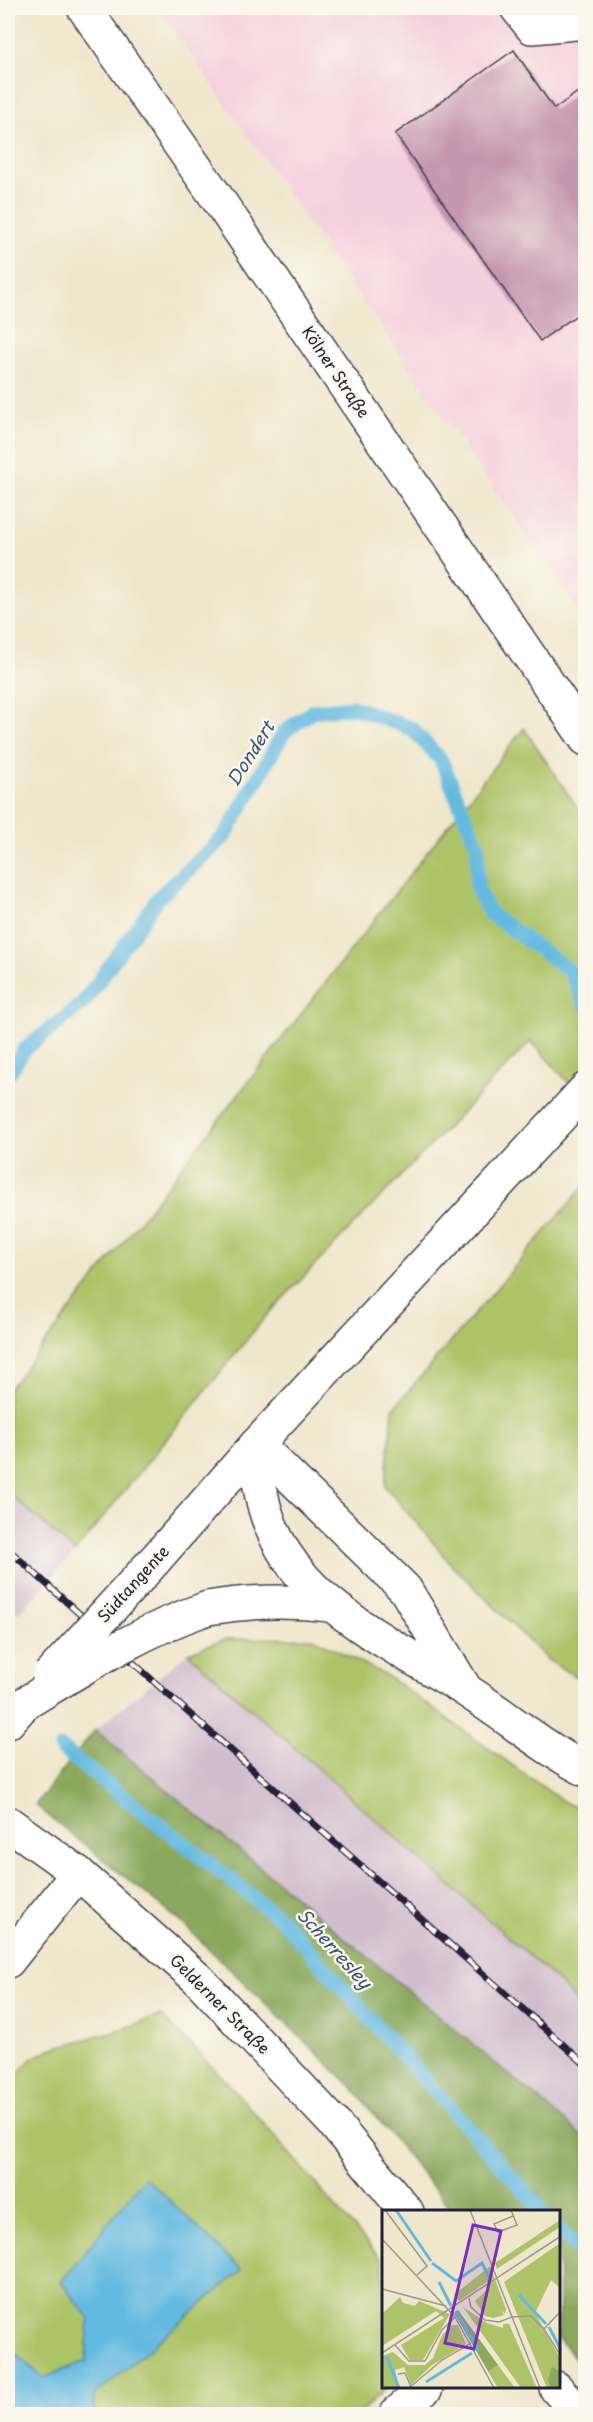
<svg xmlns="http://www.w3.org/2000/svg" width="593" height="2422" font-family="'Playpen Sans',sans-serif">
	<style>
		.built { fill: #f4cfdd }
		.industrial { fill: #d0bdcd }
		.green { fill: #adc368; stroke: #687252; stroke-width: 1.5 }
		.forest { fill: #8aa95c; stroke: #56664c; stroke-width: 1.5 }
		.water { fill: #63bae0; stroke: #426e8e; stroke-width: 1.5 }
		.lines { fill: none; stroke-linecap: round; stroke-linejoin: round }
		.stream { stroke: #63bae0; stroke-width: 15 }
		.building { fill: #c496af }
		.minor-casing { stroke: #414051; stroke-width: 36 }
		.major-casing { stroke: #414051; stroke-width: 36 }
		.minor { stroke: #fff; stroke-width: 33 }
		.major { stroke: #fff; stroke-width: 33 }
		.rail-casing { stroke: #22223b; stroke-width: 7 }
		.rail { stroke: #fbf7ec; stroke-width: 4.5; stroke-dasharray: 14; stroke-linecap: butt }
		.major-bridge-casing { stroke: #414051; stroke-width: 36; stroke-linecap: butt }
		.major-bridge { stroke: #fff; stroke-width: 33 }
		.labels { text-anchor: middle; stroke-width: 5; stroke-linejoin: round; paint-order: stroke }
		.street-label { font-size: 16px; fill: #22223b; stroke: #fbf7ec }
		.water-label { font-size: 18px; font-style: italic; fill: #395775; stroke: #fbf7ec }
		.inset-river { fill: none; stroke: #63bae0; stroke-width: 3 }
		.inset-road { fill: none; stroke: #9d9891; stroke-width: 1.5 }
		.view { fill: #7b2cbf; fill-opacity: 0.15; stroke: #7b2cbf; stroke-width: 3 }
		.inset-edge { fill: none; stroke: #22223b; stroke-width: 3 }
	</style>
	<rect width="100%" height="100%" fill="#fbf7ec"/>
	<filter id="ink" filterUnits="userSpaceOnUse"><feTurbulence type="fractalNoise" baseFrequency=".0167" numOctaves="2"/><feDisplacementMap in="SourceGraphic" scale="12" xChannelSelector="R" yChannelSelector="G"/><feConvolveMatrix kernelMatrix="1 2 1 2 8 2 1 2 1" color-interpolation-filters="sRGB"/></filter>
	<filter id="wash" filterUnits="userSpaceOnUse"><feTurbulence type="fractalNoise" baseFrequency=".008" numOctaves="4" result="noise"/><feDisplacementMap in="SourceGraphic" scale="24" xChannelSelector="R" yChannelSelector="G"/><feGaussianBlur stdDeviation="1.35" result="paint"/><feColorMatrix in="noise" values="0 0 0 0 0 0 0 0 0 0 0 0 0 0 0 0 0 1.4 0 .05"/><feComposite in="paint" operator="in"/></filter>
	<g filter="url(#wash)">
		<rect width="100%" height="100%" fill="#efe7cb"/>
		<path class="built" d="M 158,8 L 585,8 L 585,619 Z"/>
		<g class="industrial">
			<path d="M 8,1492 L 75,1552 L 18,1614 L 8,1604 Z"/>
			<path d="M 188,1653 L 561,1984 L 585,2012 L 585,2138 L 95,1730 Z"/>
		</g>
		<g class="green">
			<path d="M 524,728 L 585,819 L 585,1101 L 531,1041 L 266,1316 L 75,1552 L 8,1492 L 8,1390 Z"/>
			<path d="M 585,1185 L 585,1682 L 549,1661 L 452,1565 L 385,1486 L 393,1409 Z"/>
			<path d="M 313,1638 L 387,1676 L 564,1802 L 585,1811 L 585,2012 L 561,1984 L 188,1653 L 226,1639 Z"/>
			<path d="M 161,2015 L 228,2083 L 383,2261 L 383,2388 L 387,2388 L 358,2414 L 8,2414 L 8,2083 L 34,2057 L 53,2048 L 126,2028 Z"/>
		</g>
		<path class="forest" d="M 95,1730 L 585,2138 L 585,2371 L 559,2339 L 558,2212 L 453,2212 L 353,2088 L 181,1922 L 35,1805 Z"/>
		<path class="water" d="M 145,2177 L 242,2270 L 93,2397 L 94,2414 L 8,2414 L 8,2347 L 43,2378 L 86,2361 L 89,2318 L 61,2282 Z"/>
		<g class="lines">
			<g class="stream">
				<path d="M 8,1074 L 24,1050 L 83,1003 L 159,897 L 225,836 L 284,732 L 313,711 L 353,707 L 412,729 L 441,760 L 478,847 L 477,888 L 489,913 L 570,971 L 586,1005"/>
				<path d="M 61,1748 L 282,1920 L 543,2212"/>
				<path d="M 558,2229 L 586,2257"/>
			</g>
		</g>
		<g id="blocks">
			<path class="building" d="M 514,50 L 554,109 L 585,87 L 585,309 L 540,341 L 395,134 Z"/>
		</g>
	</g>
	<g filter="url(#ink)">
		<use href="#blocks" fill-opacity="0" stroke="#414051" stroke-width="1.5"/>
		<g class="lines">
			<defs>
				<g id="minor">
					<path d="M 517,8 L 532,27 L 586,22"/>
					<path d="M 8,1823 L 78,1873 L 199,1980 L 332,2121 L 407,2212"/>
					<path d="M 556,2388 L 579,2414"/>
					<path d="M 396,2414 L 426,2388"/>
				</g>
				<g id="major">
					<path d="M 84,8 L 215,195 L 586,739"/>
					<path d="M 257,1444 C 254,1585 362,1625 464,1689 C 505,1715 542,1747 586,1770"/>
					<path d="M 257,1444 L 405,1589 L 464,1687"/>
					<path d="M 154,1561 L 257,1444 L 586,1089"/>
					<path d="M 208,1608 C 250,1601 289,1600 330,1605"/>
					<path d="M 8,1722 L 24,1704"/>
					<path d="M 8,1961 L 78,1873"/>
				</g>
			</defs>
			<use href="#minor" class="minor-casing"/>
			<use href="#major" class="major-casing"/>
			<use href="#minor" class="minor"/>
			<use href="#major" class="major"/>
			<defs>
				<path id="rail" d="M 8,1549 L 182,1707 L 586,2065"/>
			</defs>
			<use href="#rail" class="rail-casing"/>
			<use href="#rail" class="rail"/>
			<defs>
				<g id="major-bridge">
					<path d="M 49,1676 L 154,1561"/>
					<path d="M 24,1704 C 83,1668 142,1630 208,1608"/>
				</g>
			</defs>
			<use href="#major-bridge" class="major-bridge-casing"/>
			<use href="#major-bridge" class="major-bridge"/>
		</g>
	</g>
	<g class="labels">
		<g class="street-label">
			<text transform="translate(336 372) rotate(56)" y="6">Kölner Straße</text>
			<text transform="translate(133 1584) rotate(-48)" y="6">Südtangente</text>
			<text transform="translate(220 2004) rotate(45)" y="6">Gelderner Straße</text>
		</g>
		<g class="water-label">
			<text transform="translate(251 754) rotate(-58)" y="6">Dondert</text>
			<text transform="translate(334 1949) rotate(48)" y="6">Scherresley</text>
		</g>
	</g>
	<g transform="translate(382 2210)">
		<rect width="178" height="178" fill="#efe7cb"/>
		<path d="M 178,10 L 178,17 L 115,59 L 113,53 ZM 178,33 L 178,78 L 169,70 L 153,103 L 178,148 L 178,161 L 171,158 L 169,178 L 173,178 L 165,178 L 122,72 ZM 108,56 L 124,99 L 123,104 L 119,100 L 122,105 L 111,108 L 103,106 L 93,91 L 108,77 L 105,72 L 77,91 L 72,85 ZM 18,87 L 21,93 L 33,96 L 37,91 L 68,104 L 41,150 L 28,150 L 19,135 L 62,108 L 54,101 L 0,136 L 0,104 ZM 81,97 L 105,113 L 121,118 L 121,114 L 127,114 L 155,178 L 139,178 ZM 70,115 L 76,115 L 84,134 L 50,155 L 29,175 L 22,157 L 13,160 L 17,178 L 0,178 L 0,146 L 11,142 L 26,155 L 43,155 L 51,148 L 60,125 ZM 116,155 L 133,178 L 116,178 L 107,161 Z" fill="#adc368"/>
		<path d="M 76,100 L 116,155 L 107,161 L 116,178 L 72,103 ZM 170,157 L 178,161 L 178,178 L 169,178 L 166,170 Z" fill="#8aa95c"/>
		<path class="inset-river" d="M 14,0 L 49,51M 50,53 L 74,71 L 100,53 L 108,69M 57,72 L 69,96M 137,85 L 164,114M 74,101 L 96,140M 167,117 L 179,140M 5,147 L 17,178M 44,172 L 90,143"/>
		<path class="inset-road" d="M 3,0 L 45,56 L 35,65M 88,0 L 158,178M 129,0 L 135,15 L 116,22 L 112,14 L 131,6M 0,29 L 73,107 L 112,178M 0,79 L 64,96M 87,88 L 89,97 L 103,110 L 117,112 L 130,107M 130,107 L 149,106 L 162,119 L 179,146M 162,119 L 179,101M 13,135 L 27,151 L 43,151 L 60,120 L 73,107M 0,143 L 179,26M 16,164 L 23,163 L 29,177M 27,178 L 60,150 L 89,133"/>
		<path class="view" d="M 91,15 L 119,21 L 92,139 L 63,133 Z"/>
		<rect width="178" height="178" class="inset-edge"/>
	</g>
	<rect width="593" height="2422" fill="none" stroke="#fbf7ec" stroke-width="30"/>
</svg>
